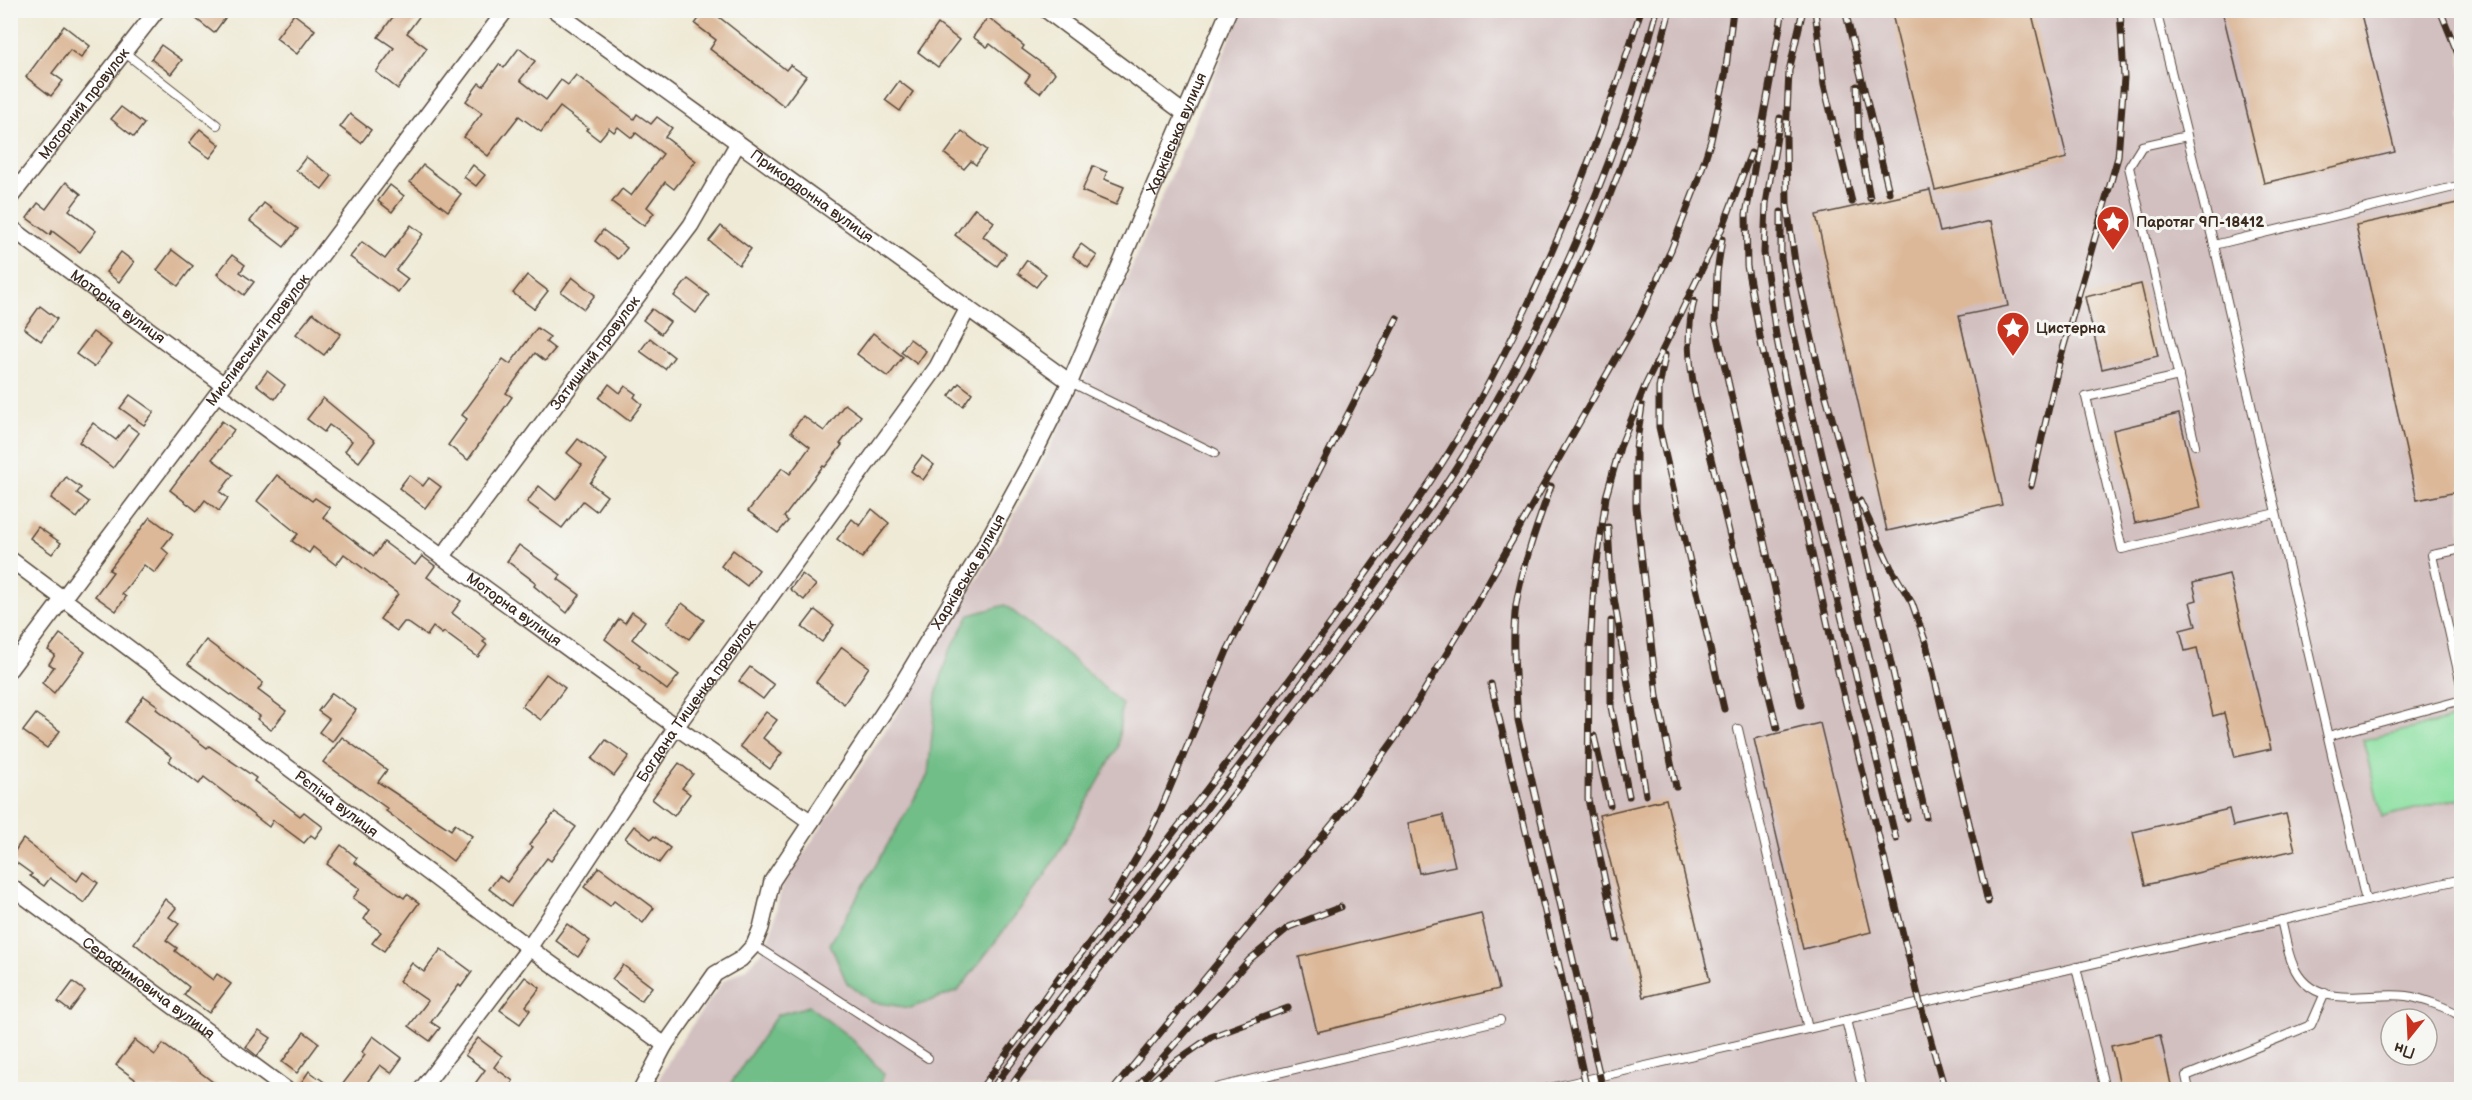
<svg xmlns="http://www.w3.org/2000/svg" width="2472" height="1100" viewBox="0 0 2472 1100" font-family="'Balsamiq Sans',sans-serif">
  <style>
    .industrial { fill: #d2bfc0; fill-rule: evenodd }
    .green { fill: #8ce0a2; stroke: #648560; stroke-width: 1.5 }
    .forest { fill: #71be88; stroke: #567453; stroke-width: 1.5 }
    .building { fill: #dcb898 }
    .lines { fill: none; stroke-linecap: round; stroke-linejoin: round }
    .lane-casing { stroke: #56473a; stroke-width: 10 }
    .street-casing { stroke: #56473a; stroke-width: 18 }
    .lane { stroke: #fff; stroke-width: 8 }
    .street { stroke: #fff; stroke-width: 15 }
    .rail-casing { stroke: #3b2a1e; stroke-width: 7 }
    .rail { stroke: #f6f6f2; stroke-width: 4.5; stroke-dasharray: 14; stroke-linecap: butt }
    .labels { text-anchor: middle; dominant-baseline: central; stroke-width: 6; stroke-linejoin: round; paint-order: stroke }
    .street-label { font-size: 15px; fill: #3b2a1e; stroke: #f6f6f2 }
    .poi-label { font-size: 15px; font-weight: bold; fill: #3b2a1e; stroke: #f6f6f2; text-anchor: start }
  </style>
  <rect width="100%" height="100%" fill="#f6f6f2"/>
  <filter id="ink" filterUnits="userSpaceOnUse"><feTurbulence type="fractalNoise" baseFrequency=".0167" numOctaves="2"/><feDisplacementMap in="SourceGraphic" scale="12" xChannelSelector="R" yChannelSelector="G"/><feConvolveMatrix kernelMatrix="1 2 1 2 8 2 1 2 1" color-interpolation-filters="sRGB"/></filter>
  <filter id="wash" filterUnits="userSpaceOnUse"><feTurbulence type="fractalNoise" baseFrequency=".008" numOctaves="4" result="noise"/><feDisplacementMap in="SourceGraphic" scale="24" xChannelSelector="R" yChannelSelector="G"/><feGaussianBlur stdDeviation="1.35" result="paint"/><feColorMatrix in="noise" values="0 0 0 0 0 0 0 0 0 0 0 0 0 0 0 0 0 1.4 0 .05"/><feComposite in="paint" operator="in"/></filter>
  <g filter="url(#wash)">
    <rect width="100%" height="100%" fill="#efead6"/>
    <path class="industrial" d="M1242 11H2461V1089L653 1090 674 1051 723 981 748 967 763 951 771 932 782 886 907 698 991 556 1038 471 1080 387ZM2391 1019H2427V1055H2391Z"/>
    <path class="green" d="M2461 717V798L2382 817 2363 740Z"/>
    <g class="forest">
      <path d="M1005 605 1061 649 1122 704 1118 747 1045 876 958 991 910 1008 872 1002 847 983 830 944 928 775 936 695 948 654 970 615Z"/>
      <path d="M809 1006 852 1039 884 1074 879 1089H727L777 1015Z"/>
    </g>
    <g id="blocks">
      <g class="building">
        <path d="M185 10H231L214 33Z"/>
        <path d="M398 10H424L407 33 427 48 398 89 376 72 394 48 378 37Z"/>
        <path d="M705 10H710L786 70 790 65 806 76 784 106 710 49 716 40 695 24Z"/>
        <path d="M1891 10H2031L2067 158 1935 190Z"/>
        <path d="M2222 10H2360L2395 152 2264 183Z"/>
        <path d="M294 14 315 30 297 54 276 38Z"/>
        <path d="M988 17 1024 46 1022 49 1055 73 1040 93 1025 82 1030 75 990 44 987 47 973 37Z"/>
        <path d="M938 24 959 40 938 67 918 52Z"/>
        <path d="M64 26 90 46 81 58 70 50 52 73 63 81 51 96 26 77Z"/>
        <path d="M161 45 182 60 171 74 151 59Z"/>
        <path d="M519 48 535 61 520 80 546 100 561 80 568 85 576 75 634 119 637 114 651 124 657 117 672 128 665 137 696 161 674 189 665 182 647 207 654 213 644 226 612 202 622 189 631 196 663 154 636 133 632 138 618 127 614 132 609 128 599 140 586 130 588 128 560 107 541 132 519 116 488 156 464 137 482 113 466 101 479 83 483 86 499 64 504 68Z"/>
        <path d="M899 81 913 92 900 111 885 100Z"/>
        <path d="M121 107 144 124 134 137 111 119Z"/>
        <path d="M350 114 371 130 361 143 340 127Z"/>
        <path d="M200 129 220 145 210 158 189 143Z"/>
        <path d="M962 131 987 150 976 165 971 161 964 169 945 154Z"/>
        <path d="M306 157 332 176 322 189 296 170Z"/>
        <path d="M423 165 461 194 448 211 410 182Z"/>
        <path d="M473 165 485 175 476 186 464 177Z"/>
        <path d="M1093 166 1107 172 1104 179 1124 187 1116 205 1082 191Z"/>
        <path d="M66 182 81 194 69 210 96 231 80 252 52 231 50 235 27 218 38 203 46 209Z"/>
        <path d="M390 185 404 196 392 212 378 201Z"/>
        <path d="M1930 190 1940 232 1991 221 2008 306 1959 316 2002 505 1887 531 1816 215Z"/>
        <path d="M2462 202V491L2417 500 2356 225Z"/>
        <path d="M264 203 298 229 284 247 250 221Z"/>
        <path d="M975 208 994 222 983 236 1006 254 997 266 955 235Z"/>
        <path d="M411 225 423 234 396 270 408 279 398 292 350 257 362 242 385 259Z"/>
        <path d="M721 226 751 249 739 265 709 241Z"/>
        <path d="M603 230 627 248 618 259 595 241Z"/>
        <path d="M1081 244 1097 256 1088 268 1073 256Z"/>
        <path d="M172 250 193 266 178 286 157 270Z"/>
        <path d="M121 252 134 262 119 282 106 272Z"/>
        <path d="M232 255 245 265 240 272 254 282 244 295 217 274Z"/>
        <path d="M1027 260 1046 274 1036 287 1018 273Z"/>
        <path d="M527 275 548 291 534 309 513 293Z"/>
        <path d="M572 277 595 295 584 309 561 292Z"/>
        <path d="M688 279 709 295 696 313 674 296Z"/>
        <path d="M2141 284 2158 356 2102 369 2085 297Z"/>
        <path d="M40 306 57 319 41 341 24 328Z"/>
        <path d="M652 309 670 322 661 334 643 320Z"/>
        <path d="M313 313 341 334 324 355 296 334Z"/>
        <path d="M537 328 550 337 546 342 555 349 545 361 535 353 506 393 512 397 468 460 448 445 467 419 462 415 503 359 510 364Z"/>
        <path d="M93 332 111 345 94 367 76 354Z"/>
        <path d="M873 333 903 357 888 377 857 354Z"/>
        <path d="M650 338 674 357 665 369 640 351Z"/>
        <path d="M910 339 926 351 917 364 901 352Z"/>
        <path d="M267 371 285 385 275 399 257 385Z"/>
        <path d="M959 383 972 393 963 406 949 396Z"/>
        <path d="M609 384 620 393 625 386 636 394 634 397 642 404 629 421 599 398Z"/>
        <path d="M130 395 154 412 144 425 120 408Z"/>
        <path d="M323 398 375 441 359 462 345 451 352 441 329 425 324 432 307 419Z"/>
        <path d="M845 404 861 416 840 444 842 445 825 467 823 466 784 517 788 521 778 533 748 511 782 468 790 474 810 447 791 432 803 416 824 431Z"/>
        <path d="M2179 414 2201 508 2135 523 2113 430Z"/>
        <path d="M222 421 234 430 212 459 233 475 220 492 228 498 219 511 205 500 197 511 170 490Z"/>
        <path d="M93 423 116 440 128 425 139 433 113 468 79 442Z"/>
        <path d="M578 439 607 460 590 483 607 496 596 511 583 501 562 528 527 502 539 486 556 500 582 465 567 453Z"/>
        <path d="M922 456 934 465 923 480 911 471Z"/>
        <path d="M277 475 312 501 315 498 330 508 323 517 374 556 384 542 415 565 422 556 435 566 427 577 461 601 452 613 486 639 483 642 487 645 478 657 444 632 442 634 433 627 427 636 407 622H404L397 631 380 619 398 594 344 554 336 565 313 547 309 553 292 541 298 534 257 501Z"/>
        <path d="M409 475 423 486 429 478 441 487 425 508 399 488Z"/>
        <path d="M66 477 81 488 77 493 89 502 77 518 51 498Z"/>
        <path d="M872 509 889 523 862 558 837 539 852 519 860 526Z"/>
        <path d="M150 517 173 534 162 548 169 554 155 573 144 565 122 594 126 597 116 611 95 596 113 572 109 570Z"/>
        <path d="M38 527 61 543 52 554 30 538Z"/>
        <path d="M519 545 561 575 558 579 580 595 567 613 534 586 536 583 507 561Z"/>
        <path d="M733 550 759 570 747 586 721 566Z"/>
        <path d="M802 574 816 585 804 600 790 589Z"/>
        <path d="M2229 574 2271 749 2235 757 2224 713 2213 716 2197 648 2185 651 2180 630 2196 626 2190 602 2197 600 2193 583Z"/>
        <path d="M682 603 704 620 689 639 667 623Z"/>
        <path d="M815 610 834 625 822 642 802 627Z"/>
        <path d="M632 612 645 621 632 639 679 675 667 690 638 668 640 666 605 639 619 619 625 623Z"/>
        <path d="M60 634 85 652 54 693 42 683 54 667 49 664 55 655 48 650Z"/>
        <path d="M206 640 263 683 258 690 286 711 271 730 257 719 260 716 188 664Z"/>
        <path d="M842 647 869 667 844 704 816 682Z"/>
        <path d="M750 667 774 685 763 699 739 681Z"/>
        <path d="M546 674 565 688 541 720 522 706Z"/>
        <path d="M332 693 356 710 332 742 319 732 329 719 318 711Z"/>
        <path d="M144 696 158 706 156 709 207 748 209 746 256 778 254 781 300 816 304 812 323 827 315 838 311 835 304 843 273 820 269 827 204 777 199 784 169 761 172 757 125 722Z"/>
        <path d="M766 712 777 720 763 738 782 753 770 769 740 746Z"/>
        <path d="M36 714 60 731 47 748 23 731Z"/>
        <path d="M1820 723 1871 932 1803 949 1754 739Z"/>
        <path d="M342 737 387 770 378 782 451 830 455 824 472 836 453 861 386 811 388 809 323 762Z"/>
        <path d="M606 740 629 756 614 776 592 759Z"/>
        <path d="M679 763 693 774 682 788 690 794 674 816 652 799Z"/>
        <path d="M1666 799 1710 981 1643 997 1599 815Z"/>
        <path d="M2229 809 2233 826 2286 814 2295 850 2145 885 2133 832Z"/>
        <path d="M555 812 576 827 551 861 547 858 511 906 489 889 499 876 507 882 533 847 529 845Z"/>
        <path d="M1443 815 1455 866 1419 873 1408 823Z"/>
        <path d="M634 826 651 839 654 836 670 848 659 863 625 838Z"/>
        <path d="M23 839 77 881 83 872 98 883 84 903 50 878 44 886 30 876 32 874 10 858Z"/>
        <path d="M341 845 357 858 354 862 404 898 407 894 419 903 384 951 372 943 381 932 364 919 370 910 353 898 360 889 327 864Z"/>
        <path d="M599 867 654 908 643 923 614 901 610 906 584 887Z"/>
        <path d="M165 899 176 908 169 917 179 924 166 940 177 948 175 951 213 980 217 974 231 984 209 1013 184 995 189 987 134 943Z"/>
        <path d="M1481 913 1499 989 1317 1032 1299 957Z"/>
        <path d="M567 924 590 941 578 957 555 940Z"/>
        <path d="M441 949 472 972 461 987 459 985 431 1022 440 1028 430 1041 409 1026 428 1001 399 981 412 963 424 972Z"/>
        <path d="M623 965 652 987 641 1001 612 979Z"/>
        <path d="M525 977 540 988 526 1006 530 1010 520 1024 500 1010Z"/>
        <path d="M73 982 85 991 70 1011 58 1002Z"/>
        <path d="M259 1030 271 1038 257 1056 246 1047Z"/>
        <path d="M304 1032 319 1043 297 1073 282 1062Z"/>
        <path d="M2160 1035 2172 1089H2121L2111 1046Z"/>
        <path d="M373 1036 402 1058 391 1073 380 1065 362 1089H339L365 1055 362 1052Z"/>
        <path d="M478 1038 502 1056 494 1067 513 1081 507 1089H471L485 1070 465 1055Z"/>
        <path d="M135 1040 155 1055 163 1044 222 1089H129L136 1080 116 1065Z"/>
        <path d="M309 1071 334 1089H297Z"/>
      </g>
    </g>
  </g>
  <g filter="url(#ink)">
    <use href="#blocks" fill-opacity="0" stroke="#56473a" stroke-width="1.5"/>
    <g class="lines">
      <defs>
        <g id="lane">
          <path d="M2156 10 2214 245 2366 901"/>
          <path d="M124 52 217 125"/>
          <path d="M2187 136 2142 146 2129 167 2195 445"/>
          <path d="M2214 245 2462 185"/>
          <path d="M2179 376 2086 397 2122 549 2276 513"/>
          <path d="M1070 382 1215 453"/>
          <path d="M2462 549 2432 555 2462 689"/>
          <path d="M1738 729 1808 1029"/>
          <path d="M2328 736 2462 700"/>
          <path d="M2281 920C2285 935 2287 952 2293 965 2313 1013 2368 991 2406 996 2421 998 2449 1008 2462 1017"/>
          <path d="M754 945 928 1058"/>
          <path d="M2076 967 2105 1090"/>
          <path d="M1846 1020 1863 1090"/>
          <path d="M1207 1090 1500 1020"/>
          <path d="M1541 1090 2462 879"/>
          <path d="M2189 1090 2186 1076 2311 1025 2325 993"/>
        </g>
        <g id="street">
          <path id="s1" d="M554 10 1070 382"/>
          <path d="M1046 10 1184 113"/>
          <path id="s2" d="M10 198 157 10"/>
          <path id="s3" d="M10 227 224 385"/>
          <path id="s4" d="M218 394 676 727 811 822"/>
          <path id="s5" d="M442 557 691 225 738 143"/>
          <path id="s6" d="M10 559 529 948 665 1045"/>
          <path id="s7" d="M10 669 506 10"/>
          <path id="s8" d="M10 886 287 1090"/>
          <path id="s9" d="M421 1090 529 948 676 727 937 367 968 308"/>
          <path id="s10" d="M641 1090 665 1045 715 974 741 959 754 945 761 928 772 881 897 692 982 550 1028 466 1070 382 1229 10"/>
        </g>
      </defs>
      <use href="#lane" class="lane-casing"/>
      <use href="#street" class="street-casing"/>
      <use href="#lane" class="lane"/>
      <use href="#street" class="street"/>
      <defs>
        <g id="rail">
          <path d="M1783 10 1746 214 1747 266 1762 348 1797 486 1840 680 1920 1003 1945 1090"/>
          <path d="M1803 10 1789 71 1786 136 1787 205 1795 262 1820 375 1849 479 1926 817"/>
          <path d="M1815 10 1824 85 1852 202"/>
          <path d="M1845 10 1889 192"/>
          <path d="M2440 10 2462 64"/>
          <path d="M1857 86 1859 139 1870 198"/>
          <path d="M1780 118 1766 204 1764 253 1776 335 1792 416 1896 839"/>
          <path d="M1781 212V258L1791 322 1907 818"/>
          <path d="M1722 239 1717 273 1715 323 1801 705"/>
          <path d="M1694 301C1686 333 1689 361 1695 393L1777 728"/>
          <path d="M1665 355 1659 388V427L1724 709"/>
          <path d="M1642 406 1636 448V507L1657 696 1676 787"/>
          <path d="M1551 486C1537 525 1523 564 1516 605 1511 642 1516 682 1518 720L1603 1090"/>
          <path d="M2031 486 2059 363 2118 157 2124 78 2120 10"/>
          <path d="M1860 501 1891 568 1912 603 1926 643 1988 902"/>
          <path d="M1608 527 1611 579 1646 795"/>
          <path d="M1611 621V707L1629 796"/>
          <path d="M1491 684 1558 967"/>
          <path d="M1594 736 1610 805"/>
          <path d="M1110 903 1142 848 1161 809 1227 651 1397 318"/>
          <path d="M1617 939 1588 799 1589 665 1594 584 1606 497 1620 447 1645 386 1724 224 1751 153"/>
          <path d="M1558 961 1587 1090"/>
          <path d="M1058 984C1157 852 1260 724 1355 589 1396 532 1438 474 1473 412 1544 285 1597 150 1641 10"/>
          <path d="M1028 1021 1061 974"/>
          <path d="M1149 1084 1172 1064 1211 1037 1288 1008"/>
          <path d="M980 1090 1035 1015"/>
          <path d="M991 1090C1102 940 1220 795 1330 645 1369 592 1409 539 1446 483 1539 341 1614 175 1657 10"/>
          <path d="M1008 1090C1117 942 1233 799 1342 651 1381 597 1422 545 1458 489 1553 343 1627 179 1670 10"/>
          <path d="M1113 1090 1339 816 1396 737 1464 625 1640 316 1671 250 1698 181 1711 140 1725 76 1733 10"/>
          <path d="M1134 1090 1249 960 1289 927 1341 907"/>
        </g>
      </defs>
      <use href="#rail" class="rail-casing"/>
      <use href="#rail" class="rail"/>
    </g>
  </g>
  <defs>
    <symbol id="sight-pin" viewBox="-11 -11 22 30"><path d="M0 17L-7.5 6A9.5 9.5 0 1 1 7.5 6Z" fill="#c8321e" stroke="#f6f6f2"/><path d="M0-6L1.8-2.2L6-1.7L2.9 1.2L3.7 5.4L0 3.3L-3.7 5.4L-2.9 1.2L-6-1.7L-1.8-2.2Z" fill="#fff"/></symbol>
  </defs>
  <g fill-rule="evenodd">
    <use href="#sight-pin" x="2094" y="203" width="38" height="52"/>
    <use href="#sight-pin" x="1994" y="309" width="38" height="52"/>
  </g>
  <g class="labels">
    <g class="street-label">
      <text stroke="none"><textPath href="#s2" startOffset="120">Моторний провулок</textPath></text>
      <text stroke="none"><textPath href="#s10" startOffset="1106">Харківська вулиця</textPath></text>
      <text stroke="none"><textPath href="#s1" startOffset="318">Прикордонна вулиця</textPath></text>
      <text stroke="none"><textPath href="#s3" startOffset="134">Моторна вулиця</textPath></text>
      <text stroke="none"><textPath href="#s7" startOffset="412">Мисливський провулок</textPath></text>
      <text stroke="none"><textPath href="#s5" startOffset="255">Затишний провулок</textPath></text>
      <text stroke="none"><textPath href="#s10" startOffset="620">Харківська вулиця</textPath></text>
      <text stroke="none"><textPath href="#s4" startOffset="366">Моторна вулиця</textPath></text>
      <text stroke="none"><textPath href="#s9" startOffset="477">Богдана Тищенка провулок</textPath></text>
      <text stroke="none"><textPath href="#s6" startOffset="408">Рєпіна вулиця</textPath></text>
      <text stroke="none"><textPath href="#s8" startOffset="172">Серафимовича вулиця</textPath></text>
    </g>
    <g class="poi-label">
      <text x="2136" y="222">Паротяг 9П-18412</text>
      <text x="2036" y="328">Цистерна</text>
    </g>
  </g>
  <rect width="2472" height="1100" fill="none" stroke="#f6f6f2" stroke-width="36"/>
  <g transform="translate(2409 1037) rotate(198)"><circle r="28" fill="#f6f6f2" stroke="#aba49d" stroke-width="1.5"/>
  <path d="M0-4.5L10 22L0 15L-10 22Z" fill="#c8321e"/>
  <text y="-9" font-size="16" font-weight="bold" text-anchor="middle" fill="#3b2a1e">Пн</text>
  </g>
</svg>
